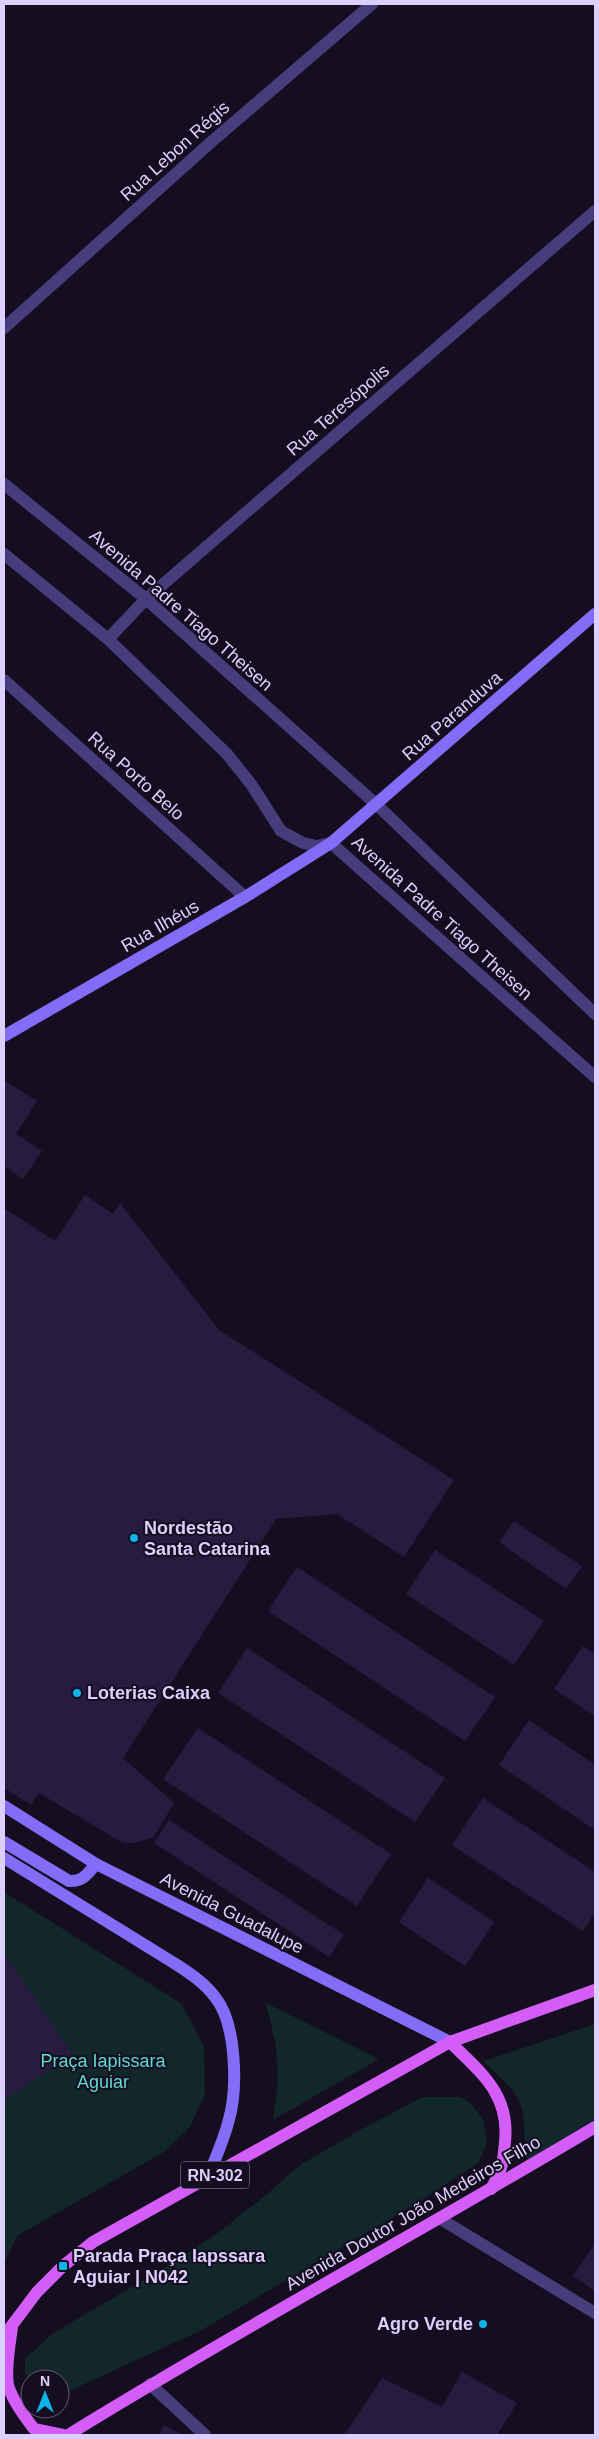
<svg xmlns="http://www.w3.org/2000/svg" width="599" height="2439" viewBox="0 0 599 2439" font-family="Arial,sans-serif">
  <style>
    .green { fill: #112729 }
    .building { fill: #281b40 }
    .lines { fill: none; stroke-linecap: round; stroke-linejoin: round }
    .service { stroke: #473c7c; stroke-width: 12 }
    .minor { stroke: #473c7c; stroke-width: 12 }
    .tertiary { stroke: #473c7c; stroke-width: 12 }
    .secondary { stroke: #846cf7; stroke-width: 12 }
    .primary { stroke: #d35df6; stroke-width: 12 }
    .poi-dot { fill: #0db4eb; stroke: #140e20; stroke-width: 2 }
    .labels { text-anchor: middle; dominant-baseline: central; stroke-width: 4; stroke-linejoin: round; paint-order: stroke }
    .shield { fill: #140e20; stroke: #9f95ba; stroke-width: 1 }
    .shield-label { font-size: 16px; font-weight: bold; fill: #dbcffc }
    .street-label { font-size: 18px; fill: #dbcffc; stroke: #140e20 }
    .poi-label { font-size: 18px; font-weight: bold; fill: #dbcffc; stroke: #140e20; text-anchor: start }
    .park-label { font-size: 18px; fill: #60d8cc; stroke: #140e20 }
  </style>
  <rect width="100%" height="100%" fill="#140e20"/>
  <g class="green">
    <path d="M4 1892 182 2004 204 2047 205 2094 190 2127 164 2152 17 2236 4 2263Z"/>
    <path d="M266 2003 379 2059 273 2120 278 2083 276 2046Z"/>
    <path d="M595 2024V2119L527 2161C523 2143 526 2123 521 2106 516 2089 495 2073 483 2061Z"/>
    <path d="M423 2097H461L470 2103 483 2119 487 2143 478 2163 417 2203 200 2331 60 2395V2379H30V2381L25 2373V2359L52 2334 164 2268 219 2232 266 2195 300 2165 362 2129Z"/>
  </g>
  <g class="building">
    <path d="M4 1080 37 1101 16 1134 42 1151 23 1179 4 1166Z"/>
    <path d="M85 1195 113 1214 120 1203 219 1330 454 1480 404 1557 337 1514 276 1519 123 1758 174 1803 154 1837 134 1843H123L39 1793 31 1805 4 1788V1208L55 1241Z"/>
    <path d="M514 1521 582 1566 566 1589 499 1542Z"/>
    <path d="M435 1550 544 1621 514 1665 406 1594Z"/>
    <path d="M297 1567 495 1697 465 1741 268 1611Z"/>
    <path d="M583 1646 595 1654V1716L554 1689Z"/>
    <path d="M247 1648 445 1778 415 1822 218 1693Z"/>
    <path d="M529 1720 595 1765V1830L499 1765Z"/>
    <path d="M198 1728 391 1854 357 1906 163 1779Z"/>
    <path d="M483 1798 595 1872V1912L583 1931 452 1845Z"/>
    <path d="M169 1820 344 1935 329 1957 154 1843Z"/>
    <path d="M428 1878 494 1922 465 1966 399 1922Z"/>
    <path d="M4 1953 72 2054 4 2100Z"/>
    <path d="M595 2243V2291L573 2276Z"/>
    <path d="M462 2372 517 2403 497 2435H344L382 2378 442 2407Z"/>
    <path d="M164 2425 182 2435H159Z"/>
  </g>
  <g class="lines">
    <path class="service" d="M150 2384 205 2435"/>
    <g class="minor">
      <path d="M4 328 210 143 372 4"/>
      <path d="M108 639 146 599 595 211"/>
      <path d="M4 680 245 897"/>
      <path d="M377 805 595 1014"/>
      <path d="M331 843 595 1077"/>
      <path d="M439 2218 595 2313"/>
    </g>
    <g class="tertiary">
      <path d="M4 484 146 599 377 805"/>
      <path d="M4 554 108 639 227 754 251 784 281 831 303 843 317 846 330 843"/>
    </g>
    <g class="secondary">
      <path d="M4 1036 245 897 331 843 595 614"/>
      <path d="M4 1806 96 1864 450 2042"/>
      <path d="M4 1842 69 1881C83 1882 87 1874 96 1864"/>
      <path d="M4 1858 174 1963C189 1973 204 1982 215 1997 237 2024 238 2091 228 2123 223 2142 214 2161 207 2180"/>
    </g>
    <g class="primary">
      <path d="M450 2042C481 2073 510 2094 505 2142 503 2165 502 2169 491 2189"/>
      <path d="M12 2327C10 2343 5 2369 8 2385 12 2400 25 2417 34 2429L63 2435"/>
      <path d="M4 2336 37 2292 63 2266 93 2242 450 2042 595 1990"/>
      <path d="M68 2435C241 2328 420 2232 595 2127"/>
    </g>
  </g>
  <g class="poi-dot">
    <circle cx="134" cy="1538" r="5"/>
    <circle cx="77" cy="1693" r="5"/>
    <rect x="58" y="2261" width="10" height="10" rx="2.5"/>
    <circle cx="483" cy="2324" r="5"/>
  </g>
  <g class="labels">
    <rect class="shield" x="181" y="2161.5" width="68" height="27" rx="4"/>
    <g class="shield-label">
      <text x="215" y="2175">RN-302</text>
    </g>
    <g class="street-label">
      <text transform="translate(175 151) rotate(-42)">Rua Lebon Régis</text>
      <text transform="translate(338 410) rotate(-41)">Rua Teresópolis</text>
      <text transform="translate(181 610) rotate(41)">Avenida Padre Tiago Theisen</text>
      <text transform="translate(452 716) rotate(-41)">Rua Paranduva</text>
      <text transform="translate(136 776) rotate(42)">Rua Porto Belo</text>
      <text transform="translate(442 918) rotate(42)">Avenida Padre Tiago Theisen</text>
      <text transform="translate(160 926) rotate(-30)">Rua Ilhéus</text>
      <text transform="translate(232 1913) rotate(27)">Avenida Guadalupe</text>
      <text transform="translate(413 2213) rotate(-30)">Avenida Doutor João Medeiros Filho</text>
    </g>
    <g class="poi-label">
      <text x="144" y="1528">Nordestão<tspan x="144" dy="21">Santa Catarina</tspan></text>
      <text x="87" y="1693">Loterias Caixa</text>
      <text x="73" y="2256">Parada Praça Iapssara<tspan x="73" dy="21">Aguiar | N042</tspan></text>
      <text x="473" y="2324" text-anchor="end">Agro Verde</text>
    </g>
    <g class="park-label">
      <text x="103" y="2061">Praça Iapissara<tspan x="103" dy="21">Aguiar</tspan></text>
    </g>
  </g>
  <rect width="599" height="2439" fill="none" stroke="#dbcffc" stroke-width="10"/>
  <g transform="translate(45 2394)"><circle r="24" fill="#140e20" stroke="#645b78"/>
  <path d="M0-4L9 19L0 12L-9 19Z" fill="#0db4eb"/>
  <text y="-8" font-size="14" font-weight="bold" text-anchor="middle" fill="#dbcffc">N</text>
  </g>
</svg>
